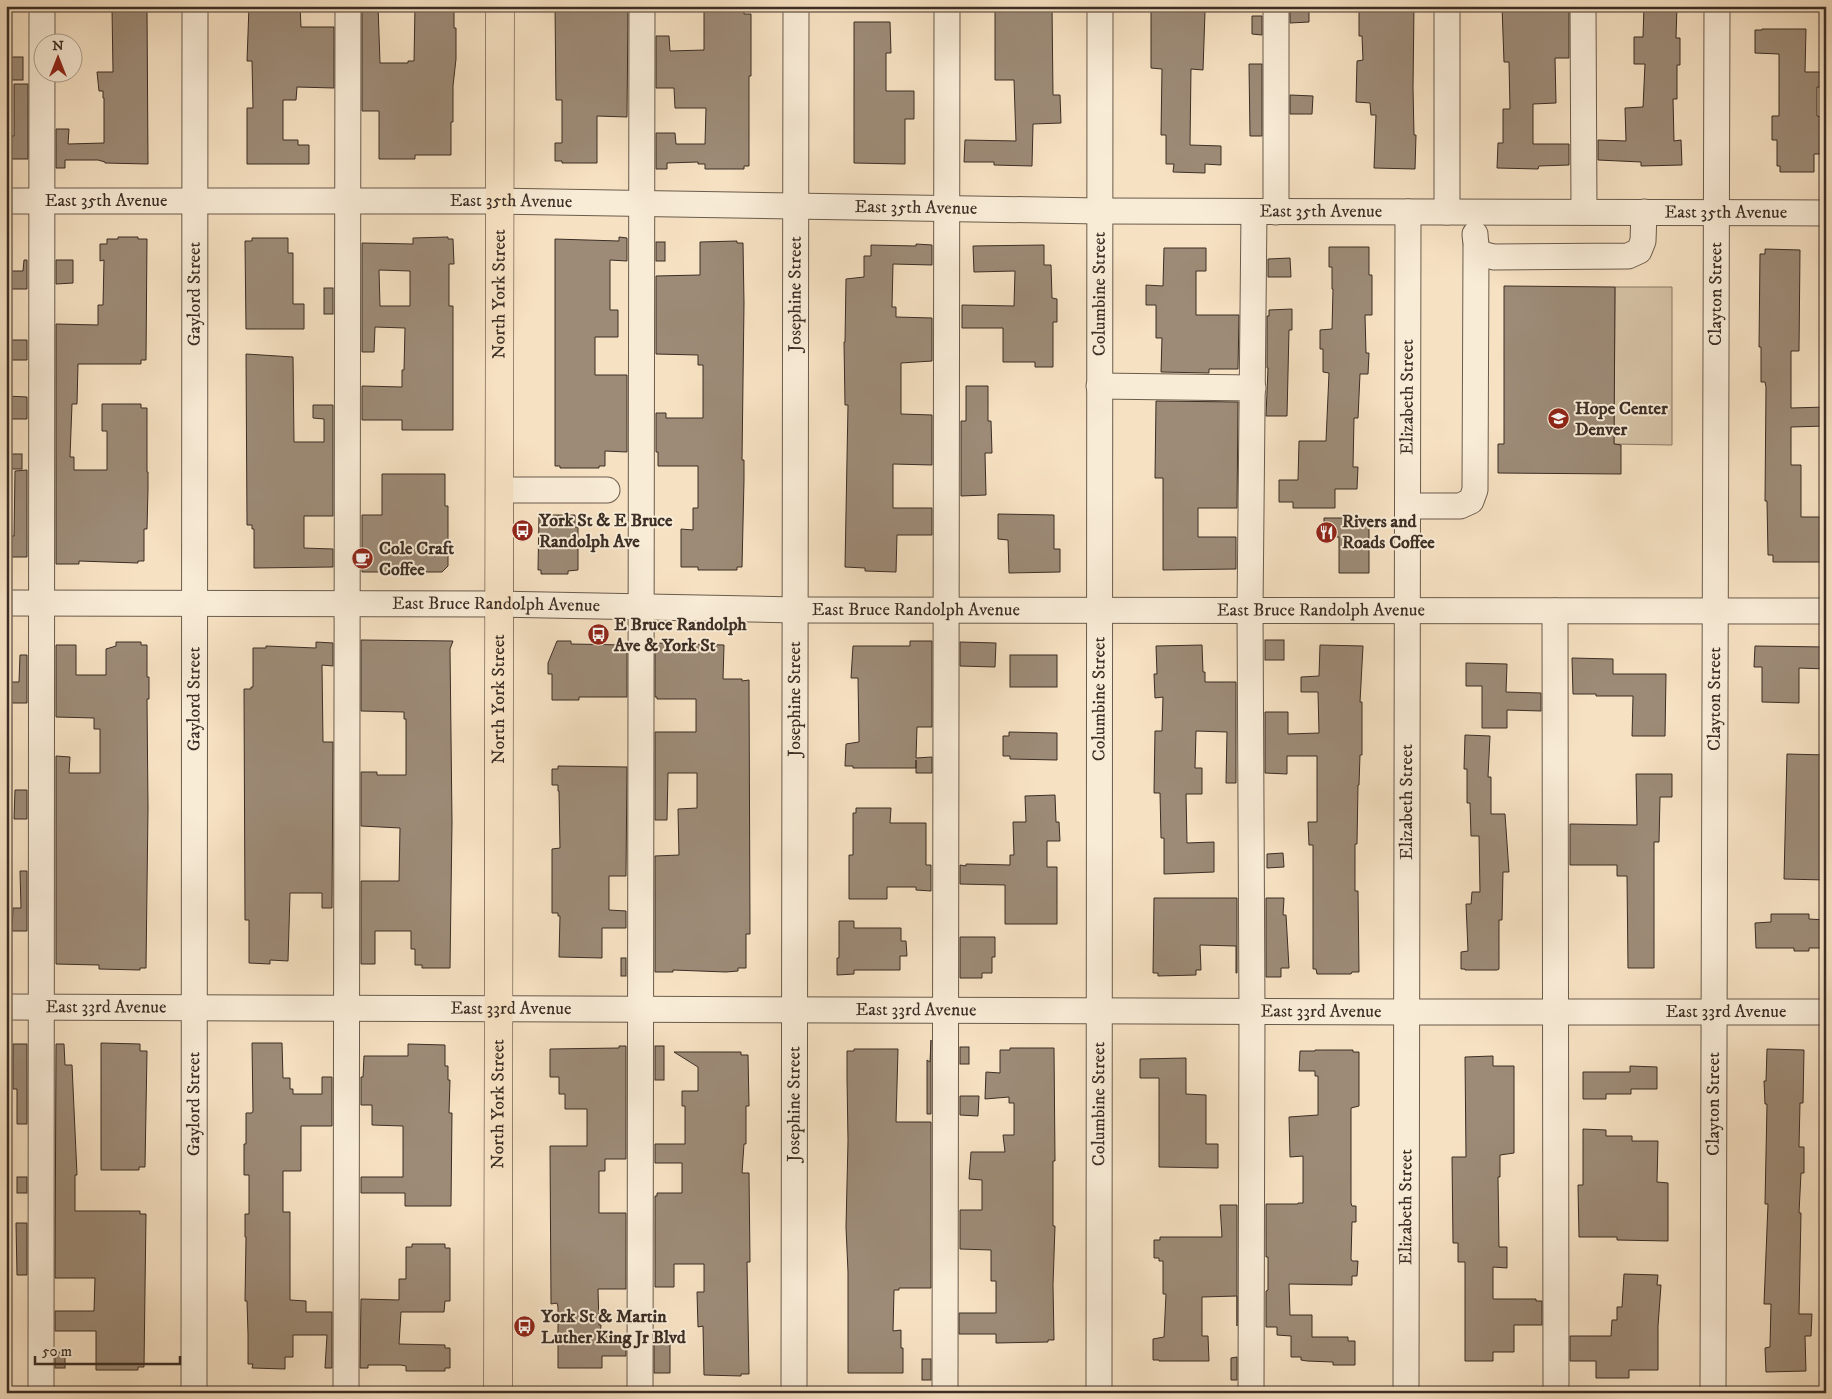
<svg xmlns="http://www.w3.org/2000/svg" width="1832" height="1399" viewBox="0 0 1832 1399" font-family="'IM FELL DW Pica',serif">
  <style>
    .green { fill: #d6c3a7; stroke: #897866 }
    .building { fill: #9d8b77; stroke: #3c2e25; fill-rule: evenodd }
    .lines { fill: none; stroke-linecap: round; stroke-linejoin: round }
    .minor-casing { stroke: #6a5b4c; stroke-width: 27 }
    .major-casing { stroke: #3c2e25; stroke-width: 29 }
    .minor { stroke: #f9ecd7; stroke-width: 25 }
    .major { stroke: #f6e1c2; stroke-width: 28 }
    .labels { text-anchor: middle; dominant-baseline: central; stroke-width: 4; stroke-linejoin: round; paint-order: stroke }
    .street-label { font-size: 18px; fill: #3c2e25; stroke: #f9ecd7 }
    .poi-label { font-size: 18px; font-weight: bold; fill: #3c2e25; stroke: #f9ecd7; text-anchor: start }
  </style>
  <rect width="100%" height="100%" fill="#f6e1c2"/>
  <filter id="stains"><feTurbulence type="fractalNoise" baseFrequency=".004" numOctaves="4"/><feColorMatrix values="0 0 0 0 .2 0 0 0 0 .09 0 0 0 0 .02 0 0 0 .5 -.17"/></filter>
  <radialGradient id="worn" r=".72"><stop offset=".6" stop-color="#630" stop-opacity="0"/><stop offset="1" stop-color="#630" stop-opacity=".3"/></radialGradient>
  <path class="green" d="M1615 287H1672V445L1614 444Z"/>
  <g class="building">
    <path d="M249 6H300L301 27H334V88L297 87 296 100H283V140H298V145H309V164H247V108H253L252 61H247Z"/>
    <path d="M362 6H378L380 63H408V61H414L415 6H454V28H456V59L453 86V122H451V155H415V159H379V111H362Z"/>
    <path d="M1052 6 1053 95H1060L1061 123 1033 124 1032 166 994 165V162H964L965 140 1016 141 1014 80H995V7Z"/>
    <path d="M1290 6H1309V22L1290 23Z"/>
    <path d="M1359 6H1414L1413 88 1414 135H1416L1415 169 1374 168 1376 115H1371L1370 103 1356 102 1357 61 1363 60 1362 36H1359Z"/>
    <path d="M1502 6 1569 7V58H1555L1556 103 1533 104V144H1569V165L1539 166 1538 169 1497 168 1498 143H1503V109H1510L1509 62H1504Z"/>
    <path d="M1644 6H1677L1676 38H1680V65H1677V99H1673L1674 141 1681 140 1682 165 1641 166V162L1598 160V140L1626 141 1625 108 1643 107 1645 64H1634V37H1643Z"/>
    <path d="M118 7 147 8 148 164 105 163V162L98 160H65V168H56V129H69L68 144 104 143V98H103V91H99L97 72H113L112 9H118Z"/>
    <path d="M555 7 628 8 627 117 597 116V163H562V161H555V143H562V100H556Z"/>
    <path d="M1151 10 1205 12 1203 70 1191 69 1190 145 1221 146V165L1205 164V173L1173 172 1174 164H1166V135H1161L1162 69 1151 68Z"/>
    <path d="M704 11H744V14H751V76H749V166H744V169H705V164H698V162L667 163V169H656V133H675L676 144H705L706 108H675L674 88H656V36H669L670 51 704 50Z"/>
    <path d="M1252 16H1262V35L1252 34Z"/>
    <path d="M854 22H890L891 53H886V91H914V119H905V164L854 163Z"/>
    <path d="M1762 29H1806L1805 72H1826V87H1817V116L1823 117V154H1814V172H1780V166H1777V140H1772V116H1779V54L1755 53V30H1762Z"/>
    <rect x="6" y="57" width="17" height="23"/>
    <path d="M1249 64H1262V136H1250Z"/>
    <path d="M14 84H28V159H6V136H14Z"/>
    <path d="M1290 95 1313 96 1312 114H1290Z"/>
    <path d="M118 237H138V239H147L146 360H141V364H78L77 404H72L70 457H74V470H107V431H102V404H141V408H147V472H148V489L147 529H144V561H138V563L79 561V564H56V324L98 325V305H103L104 260 100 261V244H107V239H118Z"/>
    <path d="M448 237V239H453L454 264H449V306H453V430H402V420H362V386L402 387V370H404L405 328 375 327 374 352H362V243L413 244V238ZM379 270 410 271V306H380Z"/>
    <path d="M619 237 627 238V261L610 260V310H618V337H595V375H627V452L605 451V466H599V468H560V466H555V239L619 241Z"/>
    <path d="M252 238H288V253H293V304H304V329H246L245 241H252Z"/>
    <path d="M737 241V243H743L744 303 742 460H744V480L742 567H737V570H698V567H681V529L693 530V508H698V466H658V452H656V413H666V418H703V365H698V355L656 354V276L700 275V242Z"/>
    <rect x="656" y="242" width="9" height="19"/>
    <path d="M916 244 932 245V265L893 264 892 307H896V317L932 318V361L901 363V414L932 415V465L893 464V508H932V535H897L896 572 865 571V568L845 567 848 405H845L844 342H845L846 279 864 277V256H871V245L916 246Z"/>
    <path d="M1044 245V265H1051L1052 298 1057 299V322H1053V367H1035V362H1003V328H962V305L1014 306 1015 271 974 272 973 246Z"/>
    <path d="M1329 247H1369V275H1372V315H1365L1366 353H1369L1368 374H1360L1358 418H1354L1353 467H1358L1357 489H1335V508H1293V502H1279V480H1298L1299 441H1326L1329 373 1323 372V349H1320V330L1332 329 1333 289H1332V267H1329Z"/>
    <path d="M1164 248H1206V271H1196V315H1239L1238 369H1209V373L1161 372 1162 338H1156V305H1146V285L1163 286Z"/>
    <path d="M1765 249 1800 250 1799 351H1791V408L1826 407V426L1791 427V465H1801V517H1826V562H1773V555H1768L1767 501H1765L1766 387 1765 382H1761V347H1759L1760 254H1765Z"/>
    <path d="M1290 258 1291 277H1268V259Z"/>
    <path d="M24 260H27V289H10V271H23Z"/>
    <path d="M56 260H73V283L56 284Z"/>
    <path d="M1504 286 1615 287 1614 444 1621 445V474L1498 473V444H1504Z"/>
    <rect x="324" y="288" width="9" height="26"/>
    <path d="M1292 309V330H1289L1287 416H1266L1268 368H1267V316H1269V310Z"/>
    <path d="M7 340H27V360H6Z"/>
    <path d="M246 354 293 357 294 442H324V419L313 418V405H333V516H304V548L333 549V567L254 568V529H252V525H247Z"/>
    <path d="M966 386H988V421H991L992 453H985L986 495 961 496V421H966Z"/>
    <path d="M6 396 27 397V419H6Z"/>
    <path d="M1156 401 1238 402 1237 508H1198V537H1236V569L1163 570V478H1155Z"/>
    <rect x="6" y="454" width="16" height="15"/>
    <path d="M27 470V557H8L9 536H14L15 471Z"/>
    <path d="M382 474H445V506H448V566L442 572H362V515H382Z"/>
    <path d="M998 514 1054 515V549H1060V572L1009 573 1008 540 998 539Z"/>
    <path d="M539 515H575V527H578V570L568 571V574H541V570H538Z"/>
    <path d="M1324 518H1369V573H1339V537H1324Z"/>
    <path d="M361 640 453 641 450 649 452 822 450 968H422V965H415V949H411V931H375V964H361V881H399L400 828 361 826V772H377V775H406V719H404V712L361 711Z"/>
    <rect x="1265" y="640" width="19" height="20"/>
    <path d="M557 641H571V644L627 645V697H579V700H552V674H548V663Z"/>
    <path d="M910 641H932V727H917L916 758 932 757V773H916V760V768H853V766H845L846 744 859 742 858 678H851L853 646H910Z"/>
    <path d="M116 642H141V645H147V677H149V699H147L148 808 146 968H140V970L99 969V965L56 964V756L70 757 69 773H100V729H94V718L56 717V645H76V675H106V649L116 646Z"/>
    <path d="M316 642 333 643V666L322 665 323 742H333L332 908H322V893H290L288 961 270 960V964L249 963V920H245L244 689H251V687H253V648H266V646L316 648Z"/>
    <path d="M960 642 996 643 995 667 960 666Z"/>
    <path d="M655 643 724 645 723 679H742V681L749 680 750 934H746V968H738V971L726 972 673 970V972H655V856L679 855 678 809 697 808V773H668L667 820H655V732H696V699H657V697H655Z"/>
    <path d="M1202 645 1203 672H1205V682H1236V783H1226L1227 732 1196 731 1195 768H1202V794H1186L1187 843 1214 842V872L1164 874V838H1161L1160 793H1154L1155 731H1162L1163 697 1155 698 1154 674H1157L1156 646Z"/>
    <path d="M1320 645 1363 646 1360 702H1362V755H1360L1359 785H1358L1357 844H1355V891H1358L1359 972H1352L1351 974H1317L1316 969H1313V845H1309L1308 822H1317V756H1287V774L1265 773V712H1288V734L1319 733 1318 692H1301V677L1319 676Z"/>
    <path d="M1755 646 1826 647V669L1799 668V703L1762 702V667H1754Z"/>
    <path d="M20 655H27V703H9V682H19Z"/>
    <rect x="1010" y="655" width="47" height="32"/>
    <path d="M1572 658 1613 659V674H1666L1665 736H1632L1633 696H1596V694H1573Z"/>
    <path d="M1466 663 1507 664 1506 692 1541 693V711L1507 710V728H1482V686H1466Z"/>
    <path d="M1009 732 1057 733V760L1010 759V756H1003V736H1009Z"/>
    <path d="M1465 735 1490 736 1488 777H1491V814H1505L1509 872H1503L1502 920H1499V969L1497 970H1465V969H1461V952L1468 951 1466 904H1471L1472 892H1480L1479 836H1471L1470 803H1467V769H1464Z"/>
    <path d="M1787 754 1826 755 1825 880 1784 879Z"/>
    <path d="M558 766 627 767 626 876H609V910L626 911V928H602V958L559 957 560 916H558V913H552V849L560 848 559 791H558V785H552V769H558Z"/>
    <path d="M1636 774H1672V797H1660L1659 842H1654V968H1628L1627 876H1617V865H1570V824L1637 825Z"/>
    <path d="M15 790H27V819H14Z"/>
    <path d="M1055 795 1056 822H1059L1060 841H1047V867H1057V924H1005V885L960 884V865L966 866V864L1010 865V855H1014L1013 822H1026L1025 796Z"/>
    <path d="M856 808H891L890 823H926V865H931V891L916 890V887H887V899H849V855H853V813H856Z"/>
    <path d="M1283 853 1284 867 1267 868V854Z"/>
    <path d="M20 871H27V931H12L13 908H21Z"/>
    <path d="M1154 898H1237V973H1236V946L1200 945 1201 970H1196V975L1158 976V973H1153Z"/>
    <path d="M1266 898H1284L1283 915H1286L1289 968H1281V977H1266Z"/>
    <path d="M1771 914H1809V919L1826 920V948H1809V951H1794V948H1756L1755 923 1771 922Z"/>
    <path d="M839 921H854V928H901V941H906L907 956H900V970H854V974L837 975V958H839Z"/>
    <path d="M960 937H995V957H992V973H982V978H960Z"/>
    <rect x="621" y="958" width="5" height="18"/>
    <path d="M931 1040V1114H927V1060L930 1062Z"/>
    <path d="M101 1043 140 1044V1051H147L145 1167H139V1170H101Z"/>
    <path d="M252 1043H282L283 1078H290V1089H293V1094H322V1077H332V1126H301V1171H283V1212H290V1300L306 1301V1312H332V1368H325L327 1335H293V1357H285V1369L252 1368 253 1364H248V1334L247 1301H245L246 1237H245V1214H249V1175H244V1144H246V1113H252L253 1111Z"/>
    <path d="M13 1044H27V1124H17V1089H13Z"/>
    <path d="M56 1044H64L65 1065H72L77 1175H75V1211H140V1214H146L144 1367H138V1370H96V1331H55V1311H94L95 1278H55Z"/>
    <path d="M408 1044 445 1045V1066H448V1080H450L449 1113H452L451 1206H405V1193H361V1177H403V1126L372 1125V1105H361V1077H363L364 1056H408Z"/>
    <path d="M619 1046H626V1159H605V1171H599V1213H626V1289H598L599 1325H601L600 1336H626V1356H602V1368H558V1307L557 1303 551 1304 550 1146H587V1109H565V1094H559V1077H550V1049L619 1048Z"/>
    <rect x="655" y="1046" width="9" height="34"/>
    <rect x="960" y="1047" width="9" height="17"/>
    <path d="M1010 1048H1054L1055 1161H1053V1226H1055L1053 1285 1054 1340H1048V1342L996 1343V1334H959V1313H996V1281H991V1250L960 1249V1210H982V1180L969 1179 971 1152H1005L1003 1135H1014V1103H1009V1097L985 1099 986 1072 1000 1073V1050H1010Z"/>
    <path d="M854 1049H898L896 1122H931V1288H899V1290H894L893 1331 901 1330V1348H903V1373H848V1272L846 1227 848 1141 847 1078V1051H854Z"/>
    <path d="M1767 1049 1804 1050 1803 1103H1800L1799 1147H1804V1173H1801L1799 1213H1801L1799 1314H1812L1811 1336H1805L1806 1371 1766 1372 1765 1348 1770 1347 1771 1304H1764L1768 1204H1765L1767 1104H1765L1764 1081H1766Z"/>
    <path d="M1315 1050H1353V1052H1359V1106L1351 1108V1203L1352 1206H1356V1222H1352L1351 1259 1352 1261H1358L1357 1276H1352V1285L1289 1284 1290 1315H1312V1337H1348V1341H1355V1365H1333V1362L1307 1361 1301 1360V1357H1291V1336L1277 1335V1327H1266V1291L1268 1290V1257H1266V1204H1298V1203H1303V1156L1290 1157 1289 1117 1318 1115V1076H1315V1071H1299L1300 1051H1315Z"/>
    <path d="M674 1052H741V1055H748L749 1106H746V1144H744L742 1173H749L750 1262H747L749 1374H741V1376L704 1375 703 1326 698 1327 697 1292H704V1264H674V1287H655V1196H657V1193H682V1163H655V1144H685V1106H682V1091H698V1067Z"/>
    <path d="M1493 1056V1066H1514V1153L1500 1155V1177H1498L1499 1247H1507V1268L1493 1267V1299H1536V1301H1542V1325H1514V1352H1493V1361H1465V1262H1458V1243H1453L1452 1157H1466L1465 1057Z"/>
    <path d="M1186 1058V1094L1206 1095V1144H1218V1168L1159 1167V1078H1140V1059Z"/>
    <path d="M1630 1066 1657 1067V1089H1631V1094H1606V1099H1583V1072H1630Z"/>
    <path d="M960 1096H979L978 1116 960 1115Z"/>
    <path d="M1583 1129 1606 1130V1136H1632V1141H1658L1657 1182 1668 1183V1241L1617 1240V1237H1579L1578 1185H1583Z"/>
    <rect x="17" y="1177" width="10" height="16"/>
    <path d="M1220 1205H1237V1326V1296L1202 1297V1336H1208L1209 1361H1159V1360H1153V1339L1164 1337 1166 1294H1163V1261H1159V1258H1154V1240H1160V1237H1222Z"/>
    <path d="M16 1223H27V1275H17Z"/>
    <path d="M412 1244H445V1248H450V1301H445L444 1312H401L399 1344 445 1345V1348H450V1368H445V1371H406V1366L401 1365H368V1368H360L361 1299 399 1300V1279H406V1247H412Z"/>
    <path d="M1624 1274 1658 1275 1657 1285H1661L1658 1326V1370H1629V1378H1596V1361H1570V1336H1611L1612 1320H1617V1307H1622Z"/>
    <path d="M654 1331 670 1332V1373H654Z"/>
    <rect x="55" y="1352" width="10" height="16"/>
    <path d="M1237 1357V1380H1231V1358Z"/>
    <rect x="922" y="1359" width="9" height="21"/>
  </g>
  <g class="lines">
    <defs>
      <g id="minor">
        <path d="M1276 6V212"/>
        <path d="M1583 6 1584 212"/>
        <path id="s1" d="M6 201H499L1099 211 1826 213"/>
        <path d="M1447 212V6"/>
        <path d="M1475 234C1476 251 1478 254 1494 257L1628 256 1639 251 1643 241 1644 212"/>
        <path d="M1099 386 1253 388"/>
        <path d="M500 490H607"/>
        <path d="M1408 506H1460L1471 501 1475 490 1476 247"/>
        <path id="s2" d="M6 603 499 604 795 610 1826 611"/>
        <path d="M1555 611 1556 1393"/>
        <path id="s3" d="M6 1007 1407 1012H1826"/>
        <path d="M41 1393 42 6"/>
        <path id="s4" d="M194 1393 195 6"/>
        <path d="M346 1393 348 6"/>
        <path d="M640 1393 642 6"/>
        <path id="s5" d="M794 1393 796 6"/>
        <path d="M945 1393 947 6"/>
        <path id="s6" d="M1099 1393 1100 6"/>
        <path d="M1251 1393 1252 1011 1250 610 1254 212"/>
        <path id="s7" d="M1406 1393 1408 212"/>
        <path id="s8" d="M1713 1393 1717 6"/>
      </g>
      <g id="major">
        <path id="s9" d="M498 1393 500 6"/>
      </g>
    </defs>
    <use href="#minor" class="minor-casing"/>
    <use href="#major" class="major-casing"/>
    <use href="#minor" class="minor"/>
    <use href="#major" class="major"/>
  </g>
  <defs>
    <symbol id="school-disc" viewBox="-11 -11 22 22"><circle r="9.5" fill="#8f2418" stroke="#f9ecd7"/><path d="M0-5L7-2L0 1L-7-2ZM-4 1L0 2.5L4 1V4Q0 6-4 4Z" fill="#fff"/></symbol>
    <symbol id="bus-disc" viewBox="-11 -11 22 22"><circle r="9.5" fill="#8f2418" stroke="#f9ecd7"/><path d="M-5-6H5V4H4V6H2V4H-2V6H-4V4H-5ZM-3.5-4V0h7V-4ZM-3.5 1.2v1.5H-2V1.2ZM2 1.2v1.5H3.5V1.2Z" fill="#fff"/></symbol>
    <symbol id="restaurant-disc" viewBox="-11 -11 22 22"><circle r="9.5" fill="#8f2418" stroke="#f9ecd7"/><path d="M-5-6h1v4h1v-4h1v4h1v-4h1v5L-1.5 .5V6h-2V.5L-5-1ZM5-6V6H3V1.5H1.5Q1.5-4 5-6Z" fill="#fff"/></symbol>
    <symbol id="cafe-disc" viewBox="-11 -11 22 22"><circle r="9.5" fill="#8f2418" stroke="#f9ecd7"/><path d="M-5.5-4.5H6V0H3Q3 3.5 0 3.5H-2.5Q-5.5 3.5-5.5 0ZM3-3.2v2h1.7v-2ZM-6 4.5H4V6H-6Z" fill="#fff"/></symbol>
  </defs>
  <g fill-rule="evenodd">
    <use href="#school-disc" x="1546" y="406" width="25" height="25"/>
    <use href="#bus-disc" x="510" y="518" width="25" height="25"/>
    <use href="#restaurant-disc" x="1314" y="520" width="25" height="25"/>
    <use href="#cafe-disc" x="350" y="546" width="25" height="25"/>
    <use href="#bus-disc" x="586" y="622" width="25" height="25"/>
    <use href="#bus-disc" x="512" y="1314" width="25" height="25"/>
  </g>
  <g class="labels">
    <g class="street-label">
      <text stroke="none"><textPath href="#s1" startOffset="100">East 35th Avenue</textPath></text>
      <text stroke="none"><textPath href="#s1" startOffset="505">East 35th Avenue</textPath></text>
      <text stroke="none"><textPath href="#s1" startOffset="910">East 35th Avenue</textPath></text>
      <text stroke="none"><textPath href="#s1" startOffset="1315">East 35th Avenue</textPath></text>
      <text stroke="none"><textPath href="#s1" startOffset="1720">East 35th Avenue</textPath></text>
      <text stroke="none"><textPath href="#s4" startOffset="1099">Gaylord Street</textPath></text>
      <text stroke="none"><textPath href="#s9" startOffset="1099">North York Street</textPath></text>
      <text stroke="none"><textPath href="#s5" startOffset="1099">Josephine Street</textPath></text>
      <text stroke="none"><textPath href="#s6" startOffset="1099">Columbine Street</textPath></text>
      <text stroke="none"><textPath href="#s8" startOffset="1099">Clayton Street</textPath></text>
      <text stroke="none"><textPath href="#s7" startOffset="996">Elizabeth Street</textPath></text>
      <text stroke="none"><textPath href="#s2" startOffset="490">East Bruce Randolph Avenue</textPath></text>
      <text stroke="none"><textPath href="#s2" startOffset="910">East Bruce Randolph Avenue</textPath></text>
      <text stroke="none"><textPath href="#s2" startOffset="1315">East Bruce Randolph Avenue</textPath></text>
      <text stroke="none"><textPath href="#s4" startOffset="694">Gaylord Street</textPath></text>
      <text stroke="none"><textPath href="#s9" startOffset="694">North York Street</textPath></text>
      <text stroke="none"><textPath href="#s5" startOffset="694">Josephine Street</textPath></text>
      <text stroke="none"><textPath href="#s8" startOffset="694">Clayton Street</textPath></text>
      <text stroke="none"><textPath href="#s6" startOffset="694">Columbine Street</textPath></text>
      <text stroke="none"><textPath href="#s7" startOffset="591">Elizabeth Street</textPath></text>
      <text stroke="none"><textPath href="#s3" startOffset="100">East 33rd Avenue</textPath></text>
      <text stroke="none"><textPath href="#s3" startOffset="505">East 33rd Avenue</textPath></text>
      <text stroke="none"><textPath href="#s3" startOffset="910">East 33rd Avenue</textPath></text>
      <text stroke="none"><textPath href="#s3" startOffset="1720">East 33rd Avenue</textPath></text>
      <text stroke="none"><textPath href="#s3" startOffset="1315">East 33rd Avenue</textPath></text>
      <text stroke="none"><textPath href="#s4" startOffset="289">Gaylord Street</textPath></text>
      <text stroke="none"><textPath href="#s9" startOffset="289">North York Street</textPath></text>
      <text stroke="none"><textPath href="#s5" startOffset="289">Josephine Street</textPath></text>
      <text stroke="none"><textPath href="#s8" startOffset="289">Clayton Street</textPath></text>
      <text stroke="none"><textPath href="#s6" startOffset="289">Columbine Street</textPath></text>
      <text stroke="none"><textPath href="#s7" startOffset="186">Elizabeth Street</textPath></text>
    </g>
    <g class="poi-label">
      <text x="1575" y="409">Hope Center<tspan x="1575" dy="21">Denver</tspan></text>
      <text x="539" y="521">York St &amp; E Bruce<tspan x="539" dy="21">Randolph Ave</tspan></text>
      <text x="1342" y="522">Rivers and<tspan x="1342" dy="21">Roads Coffee</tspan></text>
      <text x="379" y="549">Cole Craft<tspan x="379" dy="21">Coffee</tspan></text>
      <text x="614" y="625">E Bruce Randolph<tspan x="614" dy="21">Ave &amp; York St</tspan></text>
      <text x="541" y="1317">York St &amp; Martin<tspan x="541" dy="21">Luther King Jr Blvd</tspan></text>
    </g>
  </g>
  <rect width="1832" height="1399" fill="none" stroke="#f6e1c2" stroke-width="25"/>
  <rect x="8" y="8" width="1817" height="1384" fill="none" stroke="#3c2e25" stroke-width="2.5"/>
  <rect x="12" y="12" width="1807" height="1374" fill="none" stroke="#3c2e25"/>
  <g transform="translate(58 58)"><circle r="24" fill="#f9ecd7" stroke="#ada090"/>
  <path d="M0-4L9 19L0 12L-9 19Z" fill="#8f2418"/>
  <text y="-8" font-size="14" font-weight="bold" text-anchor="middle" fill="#3c2e25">N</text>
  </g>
  <path d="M35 1356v8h145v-8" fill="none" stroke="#3c2e25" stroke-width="2.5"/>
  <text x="42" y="1356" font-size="15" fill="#3c2e25" stroke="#f9ecd7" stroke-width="4" paint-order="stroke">50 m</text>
  <rect width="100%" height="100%" filter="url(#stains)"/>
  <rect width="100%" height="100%" fill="url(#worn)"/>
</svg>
